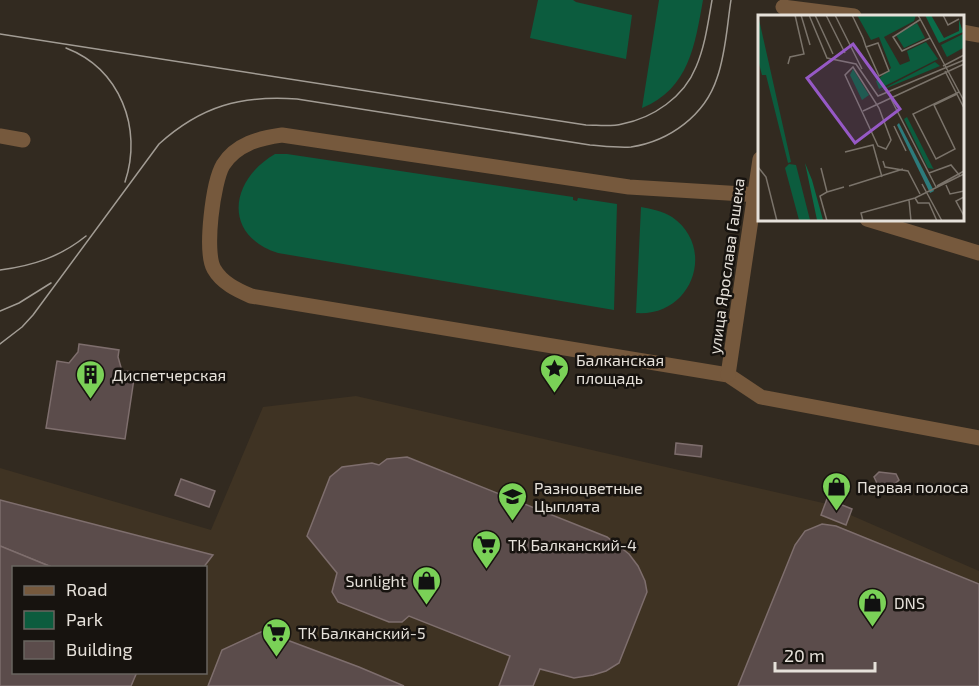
<svg xmlns="http://www.w3.org/2000/svg" width="979" height="686" viewBox="0 0 979 686" font-family="'Exo 2',sans-serif">
  <style>
    .built { fill: #3f3323; fill-rule: evenodd }
    .green { fill: #0c5c3e }
    .building { fill: #5b4c4b; stroke: #7e6e6d; stroke-width: 1.5 }
    .lines { fill: none; stroke-linecap: round; stroke-linejoin: round }
    .minor { stroke: #76593d; stroke-width: 15 }
    .tram { stroke: #a29c94; stroke-width: 1.5 }
    .labels { text-anchor: middle; dominant-baseline: central; stroke-width: 5; stroke-linejoin: round; paint-order: stroke }
    .street-label { font-size: 16px; fill: #e6e1da; stroke: #17130f }
    .poi-label { font-size: 16px; fill: #e6e1da; stroke: #17130f; text-anchor: start }
    .inset-road { fill: none; stroke: #7a736a; stroke-width: 1.5 }
    .view { fill: #9659c6; fill-opacity: 0.15; stroke: #9659c6; stroke-width: 3 }
    .inset-edge { fill: none; stroke: #e6e1da; stroke-width: 3 }
  </style>
  <rect width="100%" height="100%" fill="#322a20"/>
  <path class="built" d="M356 396 823 503 979 571V686H0V468L211 530 263 407ZM14 568H206V672H14Z"/>
  <g class="green">
    <path d="M538 0H573L576 2 632 15 626 59 530 38Z"/>
    <path d="M659 0H703C695 45 689 89 642 108Z"/>
    <path d="M275 154H287L573 197V200L577 201 578 198 617 204 614 310 278 253C222 235 230 180 275 154Z"/>
    <path d="M641 207C651 209 663 211 672 217 717 248 692 317 636 313Z"/>
  </g>
  <g class="building">
    <path d="M79 344 119 350 118 357 122 371 135 372 125 439 46 428 57 361 69 363 78 352Z"/>
    <path d="M676 443 702 446 701 457 675 454Z"/>
    <path d="M407 457 607 537 629 554 638 566 645 581 647 592 619 663 606 671 593 675 574 678 540 669 533 686H499L510 656 409 616 402 622H389L338 602 332 592 337 573 307 536 330 477 342 467 372 463 379 465 387 459Z"/>
    <path d="M879 472 896 474 899 480 894 485 877 483 874 477Z"/>
    <path d="M181 479 215 491 209 507 175 495Z"/>
    <path d="M827 499 852 509 846 525 821 515Z"/>
    <path d="M0 500 213 555 203 568H54L0 546Z"/>
    <path d="M822 524 836 526 979 584V686H738L795 545 805 531Z"/>
    <path d="M0 546 54 568H14V672H137L131 686H0Z"/>
    <path d="M263 631 359 667 404 686H208L222 650Z"/>
  </g>
  <g class="lines">
    <g class="minor">
      <path d="M783 7 854 16"/>
      <path d="M962 32 979 35"/>
      <path d="M0 136 23 140"/>
      <path d="M760 195 629 187 282 135C260 138 236 144 223 165 213 182 204 252 214 269 222 283 237 290 251 296L728 375 761 397 979 438"/>
      <path d="M867 219 979 253"/>
      <path d="M728 375 760 159"/>
    </g>
    <g class="tram">
      <path d="M0 34 586 125C598 125 611 127 622 124 653 118 684 97 696 67 705 46 708 23 712 0"/>
      <path d="M66 48C120 69 143 128 125 182"/>
      <path d="M0 270C32 266 60 257 86 236"/>
      <path d="M0 311 19 303 51 283"/>
      <path d="M0 344 22 327 33 315 159 144C201 106 241 95 297 99L590 145C603 146 618 148 631 147 670 141 705 115 717 78 726 53 727 25 731 0"/>
    </g>
  </g>
  <defs>
    <symbol id="sight-pin" viewBox="-11 -11 22 30"><path d="M0 17L-7.5 6A9.5 9.5 0 1 1 7.5 6Z" fill="#7ad157" stroke="#17130f"/><path d="M0-6L1.8-2.2L6-1.7L2.9 1.2L3.7 5.4L0 3.3L-3.7 5.4L-2.9 1.2L-6-1.7L-1.8-2.2Z" fill="#111"/></symbol>
    <symbol id="building-pin" viewBox="-11 -11 22 30"><path d="M0 17L-7.5 6A9.5 9.5 0 1 1 7.5 6Z" fill="#7ad157" stroke="#17130f"/><path d="M-4-6H4V6H1V3H-1V6H-4ZM-2.5-4.3h1.7v1.8h-1.7ZM.8-4.3h1.7v1.8H.8ZM-2.5-1h1.7V.8h-1.7ZM.8-1h1.7V.8H.8Z" fill="#111"/></symbol>
    <symbol id="shop-pin" viewBox="-11 -11 22 30"><path d="M0 17L-7.5 6A9.5 9.5 0 1 1 7.5 6Z" fill="#7ad157" stroke="#17130f"/><path d="M-5-2.5h2.3a2.7 3.5 0 0 1 5.4 0H5L5.5 6h-11ZM-1.5-2.5h3a1.5 2.3 0 0 0-3 0Z" fill="#111"/></symbol>
    <symbol id="school-pin" viewBox="-11 -11 22 30"><path d="M0 17L-7.5 6A9.5 9.5 0 1 1 7.5 6Z" fill="#7ad157" stroke="#17130f"/><path d="M0-5L7-2L0 1L-7-2ZM-4 1L0 2.5L4 1V4Q0 6-4 4Z" fill="#111"/></symbol>
    <symbol id="supermarket-pin" viewBox="-11 -11 22 30"><path d="M0 17L-7.5 6A9.5 9.5 0 1 1 7.5 6Z" fill="#7ad157" stroke="#17130f"/><path d="M-6-5.5h2.5l.6 2H6L4.5 2H-2.5L-4.4-4H-6ZM-1.5 3.2a1.3 1.3 0 1 0 .1 0ZM3 3.2a1.3 1.3 0 1 0 .1 0Z" fill="#111"/></symbol>
  </defs>
  <g fill-rule="evenodd">
    <use href="#sight-pin" x="538" y="352" width="33" height="45"/>
    <use href="#building-pin" x="74" y="358" width="33" height="45"/>
    <use href="#shop-pin" x="820" y="470" width="33" height="45"/>
    <use href="#school-pin" x="496" y="480" width="33" height="45"/>
    <use href="#supermarket-pin" x="470" y="528" width="33" height="45"/>
    <use href="#shop-pin" x="410" y="564" width="33" height="45"/>
    <use href="#shop-pin" x="856" y="586" width="33" height="45"/>
    <use href="#supermarket-pin" x="260" y="616" width="33" height="45"/>
  </g>
  <g class="labels">
    <g class="street-label">
      <text transform="translate(726 266) rotate(-82)">улица Ярослава Гашека</text>
    </g>
    <g class="poi-label">
      <text x="576" y="359">Балканская<tspan x="576" dy="18">площадь</tspan></text>
      <text x="112" y="374">Диспетчерская</text>
      <text x="857" y="486">Первая полоса</text>
      <text x="534" y="487">Разноцветные<tspan x="534" dy="18">Цыплята</tspan></text>
      <text x="508" y="544">ТК Балканский-4</text>
      <text x="406" y="580" text-anchor="end">Sunlight</text>
      <text x="894" y="602">DNS</text>
      <text x="298" y="632">ТК Балканский-5</text>
    </g>
  </g>
  <g transform="translate(758 15)">
    <rect width="206" height="206" fill="#322a20"/>
    <path d="M0 0 33 147 30 148 8 60H4L0 45ZM99 0H158L156 6 126 22 142 50 152 46 149 36 168 27 180 44 121 74 118 66 133 53 121 22 113 25ZM159 8 167 23 146 33 138 20ZM205 19V33L189 42 183 30ZM177 47 182 51 119 77ZM95 54 111 80 104 85 92 60ZM149 102 175 153 176 154 170 153 146 104ZM31 149 38 150 52 205H41L27 153Z" fill="#0c5c3e"/>
    <path d="M167 0H173L186 23 201 16V5L205 17 181 28ZM47 148 54 165 65 205H59Z" fill="#0b6c49"/>
    <path d="M141 108 176 176 172 178 139 110Z" fill="#2d7b7b"/>
    <path class="inset-road" d="M43 0 52 30M51 0 69 43 98 49 120 81 206 45M57 0 75 39M68 0 87 38M77 0 104 54M94 0 105 23 108 32 121 61 131 56 120 28 108 32M160 0 206 86M185 0 190 10 201 4M163 4 135 22 144 36 172 23M30 49 32 42 46 39 37 0M185 51 206 40M95 52 121 93 133 125 128 134 120 131 87 60ZM187 56 206 93M199 79 176 90 197 134 178 144 155 99 201 77M132 82 178 172M105 96 206 49M136 111 148 136M87 137 115 130 124 162M125 146 127 152 150 156 162 179M0 152 8 162 19 206M63 153 69 177 86 172M171 158 193 150 202 161M164 169 184 206M188 170 192 179 206 176M91 171 145 154M179 171 206 156M206 182 198 186 206 201M157 183 160 188H171L179 206M151 185 153 206M69 206 62 181 69 177M105 206 103 198 157 183 206 159"/>
    <path class="view" d="M95 29 142 94 97 128 49 63Z"/>
    <rect width="206" height="206" class="inset-edge"/>
  </g>
  <rect x="12" y="566" width="195" height="108" fill="#17130f" stroke="#6a6560" stroke-width="1.5"/>
  <rect x="24" y="586" width="30" height="9" fill="#76593d" stroke="#6a6560" stroke-width="1.5"/>
  <text x="66" y="596" font-size="18" fill="#e6e1da">Road</text>
  <rect x="24" y="611" width="30" height="18" fill="#0c5c3e" stroke="#6a6560" stroke-width="1.5"/>
  <text x="66" y="626" font-size="18" fill="#e6e1da">Park</text>
  <rect x="24" y="641" width="30" height="18" fill="#5b4c4b" stroke="#6a6560" stroke-width="1.5"/>
  <text x="66" y="656" font-size="18" fill="#e6e1da">Building</text>
  <path d="M775 662v9h100v-9" fill="none" stroke="#e6e1da" stroke-width="3"/>
  <text x="784" y="662" font-size="18" fill="#e6e1da" stroke="#17130f" stroke-width="4.5" paint-order="stroke">20 m</text>
</svg>
